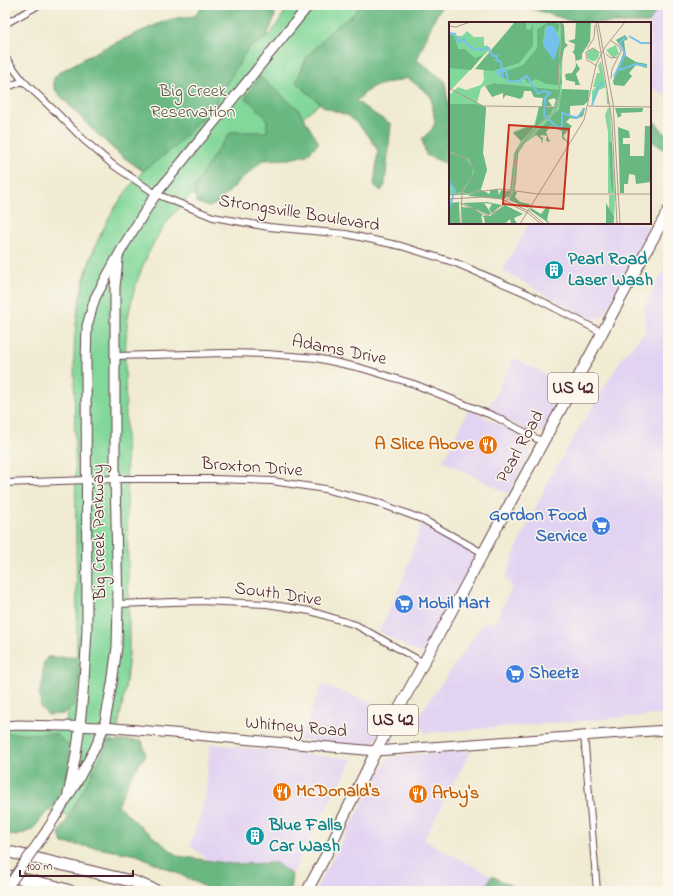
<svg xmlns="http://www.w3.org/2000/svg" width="673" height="896" viewBox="0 0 673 896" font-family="'Indie Flower',sans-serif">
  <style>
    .built { fill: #e3d3f2 }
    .green { fill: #82d79a; stroke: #667b62 }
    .forest { fill: #69b882; stroke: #5a6c56 }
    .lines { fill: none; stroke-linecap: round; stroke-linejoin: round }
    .street-casing { stroke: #633e44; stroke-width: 8 }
    .secondary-casing { stroke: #633e44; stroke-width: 11 }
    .primary-casing { stroke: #633e44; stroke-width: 12 }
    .highway-casing { stroke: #633e44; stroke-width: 13 }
    .street { stroke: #fff; stroke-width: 6 }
    .secondary { stroke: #fff; stroke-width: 9 }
    .primary { stroke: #fff; stroke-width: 10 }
    .highway { stroke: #fff; stroke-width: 11 }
    .secondary-bridge-casing { stroke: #633e44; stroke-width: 11; stroke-linecap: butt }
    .secondary-bridge { stroke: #fff; stroke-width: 9 }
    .labels { text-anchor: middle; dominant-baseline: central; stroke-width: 3; stroke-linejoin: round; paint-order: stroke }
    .shield { fill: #fbf7ec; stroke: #7f6065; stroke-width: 1 }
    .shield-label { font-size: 17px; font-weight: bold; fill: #4a1f2b }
    .park-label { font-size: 18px; fill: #5b564c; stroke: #fbf7ec }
    .street-label { font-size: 18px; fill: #4a1f2b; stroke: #fbf7ec }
    .culture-label { font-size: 18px; font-weight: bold; fill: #0d838f; stroke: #fbf7ec; text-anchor: start }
    .food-label { font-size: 18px; font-weight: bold; fill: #c56008; stroke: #fbf7ec; text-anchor: start }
    .shop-label { font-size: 18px; font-weight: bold; fill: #366cbe; stroke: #fbf7ec; text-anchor: start }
    .inset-river { fill: none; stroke: #74c1ee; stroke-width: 2 }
    .inset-road { fill: none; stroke: #ae998f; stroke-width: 1 }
    .view { fill: #c8321e; fill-opacity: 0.15; stroke: #c8321e; stroke-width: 2 }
    .inset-edge { fill: none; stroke: #4a1f2b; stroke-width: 2 }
  </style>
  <rect width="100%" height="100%" fill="#fbf7ec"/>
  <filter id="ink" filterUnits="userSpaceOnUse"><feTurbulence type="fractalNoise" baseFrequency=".025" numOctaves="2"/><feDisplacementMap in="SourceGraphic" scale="8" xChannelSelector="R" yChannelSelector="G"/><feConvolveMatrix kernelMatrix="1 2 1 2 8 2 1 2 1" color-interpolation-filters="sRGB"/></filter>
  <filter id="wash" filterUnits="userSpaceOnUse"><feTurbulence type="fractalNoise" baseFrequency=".012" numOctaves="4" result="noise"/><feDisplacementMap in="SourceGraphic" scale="16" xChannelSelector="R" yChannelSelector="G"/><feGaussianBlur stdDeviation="0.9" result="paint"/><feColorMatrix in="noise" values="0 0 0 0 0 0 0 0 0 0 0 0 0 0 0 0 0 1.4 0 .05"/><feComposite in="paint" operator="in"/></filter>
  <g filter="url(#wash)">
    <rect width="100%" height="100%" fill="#f0ebd2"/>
    <g class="built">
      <path d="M659 5H668V96L650 87V23H649Z"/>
      <path d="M530 223H641L651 227 603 317 589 319 502 270Z"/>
      <path d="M668 263V714L426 733 416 720 484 622 494 624 512 587 505 578 519 543 551 475 623 356 646 331 644 307Z"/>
      <path d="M514 358 566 385 542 432 538 433 530 432 487 410Z"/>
      <path d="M469 409 525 438 531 448 528 458 508 494 443 461Z"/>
      <path d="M421 524 462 545 469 550 472 554 473 560 452 599 424 649 421 653 406 647 379 631 403 580Z"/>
      <path d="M322 684 392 711 373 744 369 746H361L299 740Z"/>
      <path d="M210 744 353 759 321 818 292 875 276 863 232 864 208 860 190 845 205 799Z"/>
      <path d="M471 750 424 840 492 876 483 891H315L358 812 389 757Z"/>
    </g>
    <path class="green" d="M289 5H441L342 86 291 126 214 203 191 195C184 203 177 210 170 218 147 248 132 288 127 325 126 335 126 346 125 356L129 629V654L125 691 117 732H114L105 776 89 821 29 806 5 801V726L65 727 70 702 47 712V657H77V629L74 357C75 300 88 248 120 200 127 190 135 180 143 171L118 153 89 126 56 91C52 83 52 78 60 72L100 50 142 31 163 22 177 18 201 16 266 39 273 31Z"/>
    <g class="forest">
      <path d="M203 5H273L275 16 266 39 249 47 215 103 175 147 143 171 118 153 89 126 56 91C52 83 52 78 60 72L100 50 142 31 163 22 177 18 195 16Z"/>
      <path d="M360 5H442L432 24 417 60 445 81 450 117V165L426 155 422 139 432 129 435 123 431 96 408 78 372 87 356 101 373 113 391 124 385 185 381 191 374 185 378 151 368 135 349 116 324 107 296 82 307 57 334 28 354 14Z"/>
      <path d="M521 5H659L649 23H577Z"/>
      <path d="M259 76 298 109 319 143 307 155 289 159 263 160 244 177 218 203 208 207 196 202 194 187 217 150 231 132H267V119L251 102 245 99 253 87Z"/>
      <path d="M650 118 658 125 668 138V152L650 140Z"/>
      <path d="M47 658 77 660 80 674 78 689 76 699 73 706 63 714 48 715 41 708 39 693 43 680V664Z"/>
      <path d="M5 733 56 734 70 747 66 780 58 798 32 830 17 836 5 834Z"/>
      <path d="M127 740 142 741 146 755 130 778 118 805 141 827 178 856 232 864 276 863 292 875 290 891H213L181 875 137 855 97 848 62 843 59 834 101 757 107 742Z"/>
      <path d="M492 876 522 891H483Z"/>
    </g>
  </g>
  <g filter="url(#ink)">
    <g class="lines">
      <defs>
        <g id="street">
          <path d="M5 24 39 5"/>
          <path d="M5 57 23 81 58 114 84 140 113 165 156 194 213 217 269 227 346 234 401 246 456 263 528 294 603 333"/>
          <path d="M5 88 23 81"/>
          <path d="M115 356 226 353 267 354 316 358 361 368 414 384 496 417 543 442"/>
          <path d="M5 483 115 479H214L272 481 325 489 376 502 424 520 483 553"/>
          <path d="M118 604 201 601 267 604 310 611 356 625 424 663"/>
          <path d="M584 736 585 746 597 891"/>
        </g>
        <g id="secondary">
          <path d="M5 726 18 725 104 727 376 751 622 733 668 730"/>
          <path d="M67 798C81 743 84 686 87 630L86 362 87 326 95 298 124 245 156 194 309 5"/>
          <path d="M47 830 77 782 95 748 104 727 112 684 117 647 118 604 115 479V287L118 260"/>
        </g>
        <path id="primary" d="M307 891 333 842 341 822 376 751 668 211"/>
        <g id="highway">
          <path d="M5 851 135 882 157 891"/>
          <path d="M5 875 54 886 70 891"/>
        </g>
      </defs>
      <use href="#street" class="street-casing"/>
      <use href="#secondary" class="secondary-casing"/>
      <use href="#primary" class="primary-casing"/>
      <use href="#highway" class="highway-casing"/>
      <use href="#street" class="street"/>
      <use href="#secondary" class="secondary"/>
      <use href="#primary" class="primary"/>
      <use href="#highway" class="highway"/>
      <defs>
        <path id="secondary-bridge" d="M5 891 47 830"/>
      </defs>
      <use href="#secondary-bridge" class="secondary-bridge-casing"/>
      <use href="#secondary-bridge" class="secondary-bridge"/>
    </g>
  </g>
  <defs>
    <symbol id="building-disc" viewBox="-11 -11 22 22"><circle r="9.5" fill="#0f9aa8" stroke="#fbf7ec"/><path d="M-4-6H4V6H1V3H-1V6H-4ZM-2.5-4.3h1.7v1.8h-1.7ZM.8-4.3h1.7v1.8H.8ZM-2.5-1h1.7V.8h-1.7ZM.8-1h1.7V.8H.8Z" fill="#fff"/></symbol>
    <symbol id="restaurant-disc" viewBox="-11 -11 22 22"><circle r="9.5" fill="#e8710a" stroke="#fbf7ec"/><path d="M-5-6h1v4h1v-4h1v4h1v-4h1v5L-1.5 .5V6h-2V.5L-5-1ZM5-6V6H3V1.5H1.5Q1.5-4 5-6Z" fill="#fff"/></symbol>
    <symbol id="supermarket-disc" viewBox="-11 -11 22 22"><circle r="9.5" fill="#3f7fe0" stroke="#fbf7ec"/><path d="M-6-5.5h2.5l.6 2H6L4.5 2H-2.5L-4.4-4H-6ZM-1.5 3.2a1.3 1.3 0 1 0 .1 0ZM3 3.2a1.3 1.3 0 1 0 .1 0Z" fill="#fff"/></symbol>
  </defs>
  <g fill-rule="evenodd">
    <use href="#building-disc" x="543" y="259" width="22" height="22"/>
    <use href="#restaurant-disc" x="477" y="434" width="22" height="22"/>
    <use href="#supermarket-disc" x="590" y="515" width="22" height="22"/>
    <use href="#supermarket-disc" x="393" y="593" width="22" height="22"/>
    <use href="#supermarket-disc" x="504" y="663" width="22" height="22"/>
    <use href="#restaurant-disc" x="271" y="781" width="22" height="22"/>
    <use href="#restaurant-disc" x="407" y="783" width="22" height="22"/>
    <use href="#building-disc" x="244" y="825" width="22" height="22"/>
  </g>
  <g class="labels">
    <g class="shield">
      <rect x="548" y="373" width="50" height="30" rx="3"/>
      <rect x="368" y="705" width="50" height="30" rx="3"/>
    </g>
    <g class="shield-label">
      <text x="573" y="388">US 42</text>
      <text x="393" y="720">US 42</text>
    </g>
    <g class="park-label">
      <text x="193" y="92">Big Creek<tspan x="193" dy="21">Reservation</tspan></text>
    </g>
    <g class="street-label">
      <text transform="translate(299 214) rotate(9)">Strongsville Boulevard</text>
      <text transform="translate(339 351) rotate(11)">Adams Drive</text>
      <text transform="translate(521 447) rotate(-61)">Pearl Road</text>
      <text transform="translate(252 468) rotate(4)">Broxton Drive</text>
      <text transform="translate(100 532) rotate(-91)">Big Creek Parkway</text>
      <text transform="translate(278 595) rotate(8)">South Drive</text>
      <text transform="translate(296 728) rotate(5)">Whitney Road</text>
    </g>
    <g class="culture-label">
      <text x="568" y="260">Pearl Road<tspan x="568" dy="21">Laser Wash</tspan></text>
      <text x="269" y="826">Blue Falls<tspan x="269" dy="21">Car Wash</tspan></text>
    </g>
    <g class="food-label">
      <text x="474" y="445" text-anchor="end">A Slice Above</text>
      <text x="296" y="792">McDonald's</text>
      <text x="432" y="794">Arby's</text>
    </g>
    <g class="shop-label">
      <text x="587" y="516" text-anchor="end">Gordon Food<tspan x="587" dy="21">Service</tspan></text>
      <text x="418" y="604">Mobil Mart</text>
      <text x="529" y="674">Sheetz</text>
    </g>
  </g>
  <g transform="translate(449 22)">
    <rect width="202" height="202" fill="#f0ebd2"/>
    <path d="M67 0H114L112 108 101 104 76 121 69 132 67 162 63 176 52 173 61 168 65 131 72 119 64 110 76 105 84 107 90 85 93 84 94 76 85 75 82 66 45 61 35 64 32 66 28 81 37 85 34 131 38 148 32 162V173H0V73L9 65 17 68 32 63 35 58 34 42ZM108 75 105 85H97L98 76ZM18 9 25 15H35V23L42 26 0 70V14H13ZM167 23 170 32 164 36 157 28ZM138 33a6 6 0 1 1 12 0a6 6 0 1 1-12 0ZM152 39 160 82H158L157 65 150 68 143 83V69L147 65H144L148 51H151L149 44ZM159 86H161L166 171H159V110L156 93ZM160 173H166L165 202 160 188Z" fill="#82d79a" fill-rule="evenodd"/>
    <path d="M72 0H77V7L82 8 84 1V24L70 41 43 49 26 47 65 1ZM100 0 110 2 109 11 104 4 96 5 94 21 98 29 106 35 111 17 109 63 97 62 87 57 79 61 76 57 60 59 49 52 74 43 88 26V7ZM112 0 115 3 116 21 119 23 115 27 111 49 113 62H111ZM127 0H142L141 19 133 32V37L126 39 131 47 127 52 131 63H126V60L117 58 116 52 123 51 127 44 126 33 123 29H125L126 22 119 19 126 17ZM0 12 5 13 9 27H16L26 36 34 33 22 48 0 46ZM176 13 179 17 175 19 177 34 187 40 198 42V46L187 43 180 51 183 54 175 64 165 63 164 59 175 29 167 18ZM45 61 110 68V73L107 83 105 84 107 78 105 76 99 78 103 84H93L94 76 85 75 82 69H75L74 75 71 77 57 73 54 77V71L43 75 36 64ZM113 67 140 68 139 79 135 83 121 84V93L125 95 130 94 134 86H136L134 94 127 97 121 96 117 100 123 104 114 114 119 121 113 116V109L102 104 97 110 101 120 97 119 98 114 93 113 91 114 94 116 93 122 92 117 86 112 110 87ZM0 82H27L37 85 34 131 38 148 32 167 20 172 14 170 26 149 20 137 0 129ZM90 85H105L102 91 86 105ZM166 86H194V88L193 90 171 91 173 93 169 96ZM84 103 83 108 72 119 64 111ZM196 104H202V160L187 162 186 153 180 152 179 162H175V171H171L169 105 180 109 181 116H174V122H181V134H195ZM160 120 163 121 164 171 162 164ZM0 131 15 135 24 146 22 156 12 170 7 171 0 158ZM32 168 41 172V168H49L50 173 52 168 62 170 56 177 19 174ZM65 169 68 170 66 175 71 180 81 182 79 186 60 178ZM10 180 11 202H0V181ZM38 180 53 183 43 191 40 187 43 182 35 181 42 191 39 193 13 181ZM157 181 165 195 164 202H157ZM56 183 74 192 65 196 68 202H62L61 197 56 202H36L35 195 32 194 34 202H13V185L25 186 34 194H41ZM98 184 101 185 98 198 101 202 81 188 82 186 92 192Z" fill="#69b882"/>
    <path d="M98 3 105 5 111 19 105 39 94 23Z" fill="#74c1ee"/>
    <path class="inset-river" d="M0 11 6 12 9 20 15 17 18 23 26 27 34 28 38 25 44 34H48L47 38 52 40 53 48 48 50 53 55 54 48H57L59 59 71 60 72 57 78 54 89 72 94 69 101 71 96 76 95 93 109 106 113 104V91L128 96 135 87M180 14 192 21H202M170 48 187 42 198 44M165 55 176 32 171 21 176 15M143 83 150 64 155 60M0 160 6 168 0 187"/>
    <path class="inset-road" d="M147 0 163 99 168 202M149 0 164 81 171 202M0 4 7 5 21 0M161 18 170 24 172 29 163 47 162 57M138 27 145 16 146 3M157 32 162 36 169 35M148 44 138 38 137 30 144 26 151 31M0 66 34 84 108 85M139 84 202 85M0 130 18 137 25 146 24 156 13 170 12 202M65 168 69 127M0 173 52 167 89 172H202M61 174 67 130 89 103 105 91 111 76 109 48 113 24 112 0M0 177 34 175 52 177 80 189 95 202M11 181 38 194 51 187 61 174M61 182 79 191 92 202M71 202 135 98 147 43 156 25 176 0"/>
    <path class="view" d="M60 103 120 107 114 187 54 182Z"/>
    <rect width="202" height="202" class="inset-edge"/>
  </g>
  <rect width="673" height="896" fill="none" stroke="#fbf7ec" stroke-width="20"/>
  <path d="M20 870v6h113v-6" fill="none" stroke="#4a1f2b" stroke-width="2"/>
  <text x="26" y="870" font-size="12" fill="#4a1f2b" stroke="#fbf7ec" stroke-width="3" paint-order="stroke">100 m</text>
</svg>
